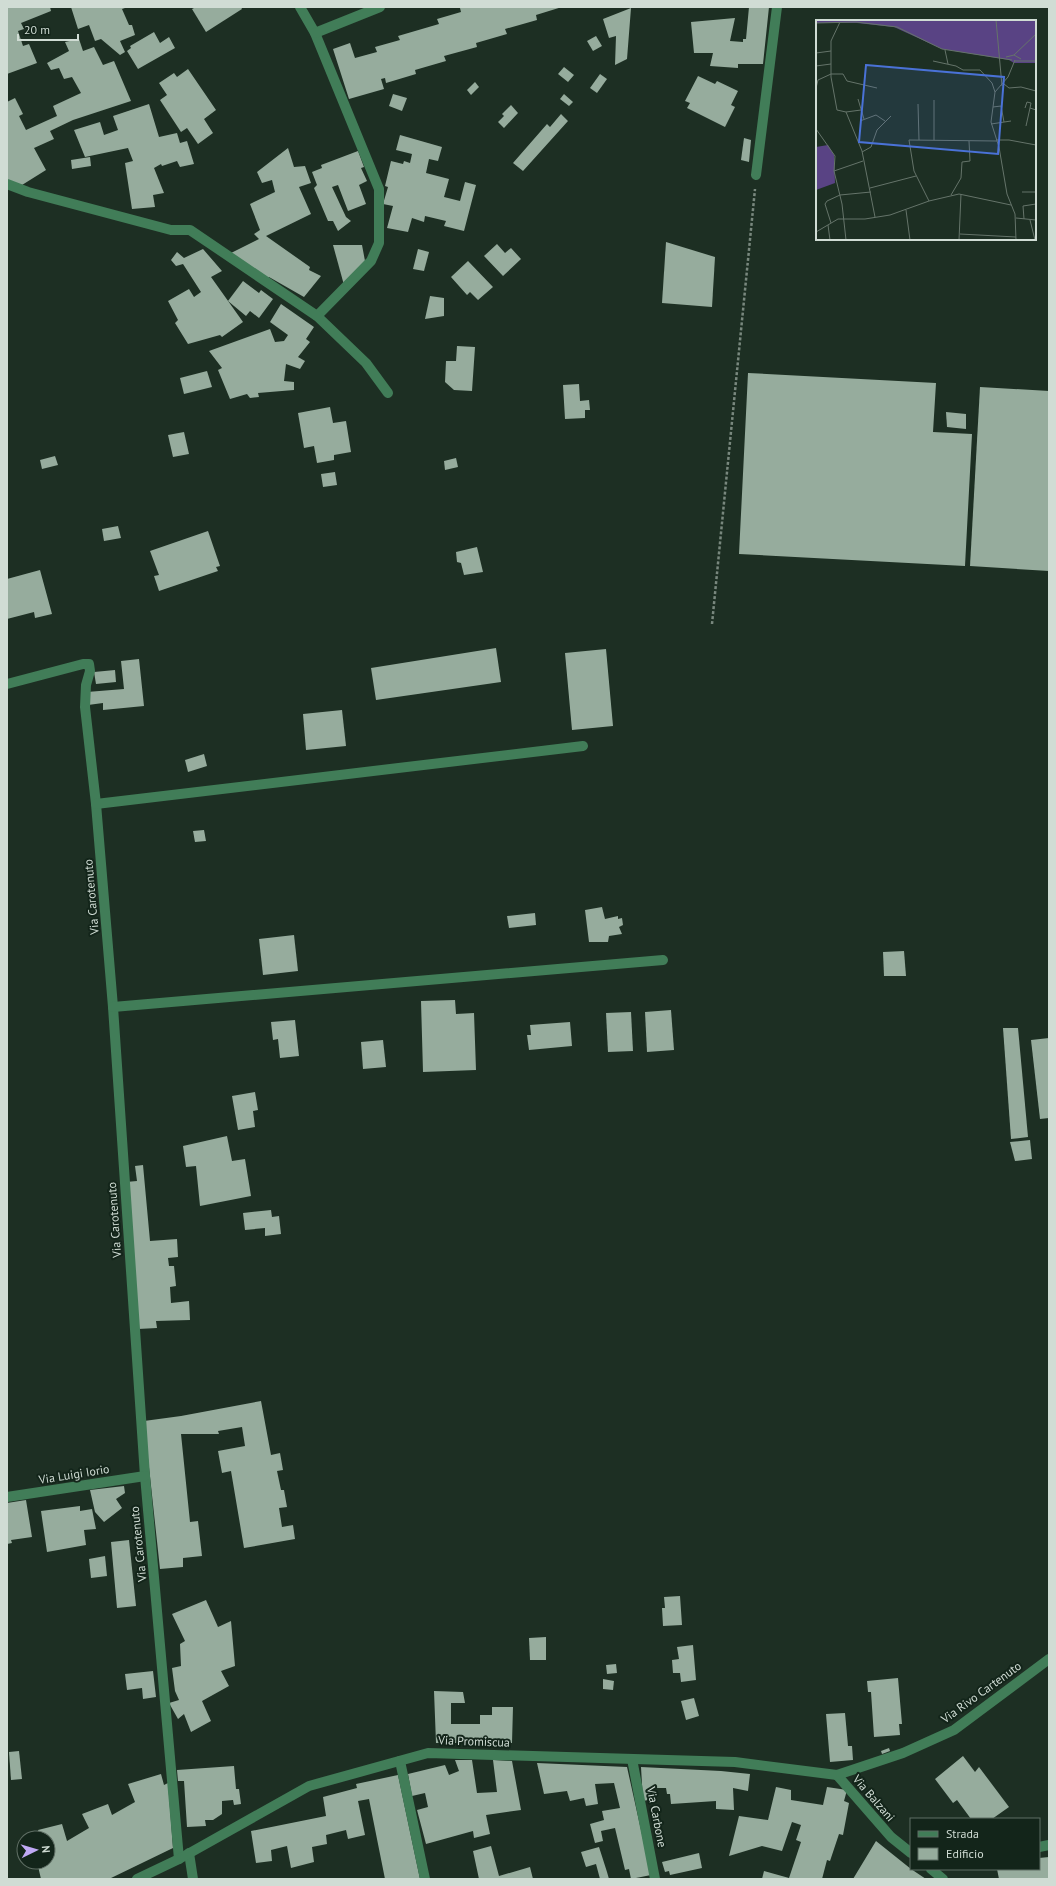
<svg xmlns="http://www.w3.org/2000/svg" width="1056" height="1886" viewBox="0 0 1056 1886" font-family="'PT Sans',sans-serif">
  <style>
    .building { fill: #96ac9d }
    .lines { fill: none; stroke-linecap: round; stroke-linejoin: round }
    .path { stroke: #79887e; stroke-width: 2.5; stroke-dasharray: 3 2; stroke-linecap: butt }
    .minor { stroke: #417d58; stroke-width: 10 }
    .labels { text-anchor: middle; dominant-baseline: central; stroke-width: 4; stroke-linejoin: round; paint-order: stroke }
    .street-label { font-size: 12px; fill: #d0dcd4; stroke: #13251a }
    .inset-road { fill: none; stroke: #65746a; stroke-width: 1 }
    .view { fill: #4a72d7; fill-opacity: 0.15; stroke: #4a72d7; stroke-width: 2 }
    .inset-edge { fill: none; stroke: #d0dcd4; stroke-width: 2 }
  </style>
  <rect width="100%" height="100%" fill="#1d2f23"/>
  <g class="building">
    <path d="M7 7H50L51 11 21 23 24 29 18 31 23 46 29 44 37 63 7 74Z"/>
    <path d="M71 7H128L122 9 129 25H132L135 35 120 41 125 52 120 55 101 39 95 41 89 25 78 29Z"/>
    <path d="M196 7H241L242 9 206 32 192 9Z"/>
    <path d="M462 7H562L536 15 537 20 505 29 507 34 476 43 477 47 444 56 446 61 415 70 416 74 386 83 385 78 381 79 384 89 349 99 333 49 350 43 355 58 377 52 375 47 400 40 398 36 439 24 437 19 461 12 460 8Z"/>
    <path d="M749 7H769L763 64H738V68L710 66 713 53H694L691 22 735 18 730 41 743 42V39H746Z"/>
    <path d="M631 8 627 59 615 65 616 36 609 38 603 19Z"/>
    <path d="M154 32 160 43 169 37 175 48 138 69 127 51 131 48 130 46Z"/>
    <path d="M596 36 602 46 593 51 587 41Z"/>
    <path d="M79 39 83 51 94 47 103 65 114 61 131 101 73 120 50 131 54 139 34 148 46 170 22 185 7 180V102L15 98 23 114 19 116 26 130 57 116 53 106 81 93 72 77 64 79 59 68 51 70 47 63 69 51 65 42Z"/>
    <path d="M564 67 574 75 568 82 558 74Z"/>
    <path d="M188 69 216 110 204 119 213 133 198 144 187 128 181 132 160 100 167 95 159 83 174 73 177 77Z"/>
    <path d="M600 74 607 79 597 93 590 88Z"/>
    <path d="M698 76 715 84 717 81 738 91 731 105 735 107 725 127 687 108 690 103 685 101Z"/>
    <path d="M475 82 479 87 471 95 467 90Z"/>
    <path d="M393 94 407 98 402 111 389 106Z"/>
    <path d="M564 94 573 102 569 106 560 99Z"/>
    <path d="M149 104 159 137 177 133 180 143 187 141 194 164 180 167 177 161 162 166 161 164 154 168 164 193 153 195 155 207 132 209 125 163 133 161 128 148 85 157 74 130 100 122 104 135 118 130 113 116Z"/>
    <path d="M511 105 518 113 504 128 498 122 504 116 502 114Z"/>
    <path d="M561 114 568 121 523 171 513 163 547 124 550 127Z"/>
    <path d="M400 135 442 147 438 161 429 159 426 173 449 179 444 197 460 201 465 182 476 185 464 231 444 226 446 221 425 216 424 222 412 218 408 232 387 228 393 206 383 204 388 187 385 186 391 161 403 164 404 161 410 163 412 154 396 150Z"/>
    <path d="M744 138 751 140 749 162 741 160Z"/>
    <path d="M288 148 294 167 305 166 311 183 299 187 311 214 266 236 310 267 309 270 321 276 304 297 269 277 266 280 229 254 259 239 254 234 260 230 250 204 275 192 272 180 262 183 257 172Z"/>
    <path d="M358 151 364 167 361 168 367 181 359 185 366 204 348 211 338 185 332 187 346 217 351 221 338 231 333 221H328L314 188 317 185 312 172 322 168 321 165Z"/>
    <path d="M90 157 91 166 72 169 71 160Z"/>
    <path d="M666 242 715 257 712 307 662 303Z"/>
    <path d="M497 244 505 253 511 248 521 259 503 276 484 256Z"/>
    <path d="M333 245H362L365 261 344 285Z"/>
    <path d="M203 249 222 271 211 277 243 322 222 337 220 335 188 344 175 323 178 320 168 301 189 289 194 297 201 292 183 264 176 266 171 260 177 252 184 258Z"/>
    <path d="M418 249 429 252 424 271 413 269Z"/>
    <path d="M468 261 493 287 478 300 470 292 467 295 451 277Z"/>
    <path d="M243 281 259 293 261 290 273 299 259 318 250 311 246 316 228 301Z"/>
    <path d="M430 296 444 298V316L425 319Z"/>
    <path d="M281 304 314 327 306 339 310 342 298 357 305 361 300 369 286 364 284 381 294 382V390L258 393 259 397 250 398 247 394 230 399 218 370 222 368 209 351 270 329 275 342 284 341 288 335 270 322Z"/>
    <path d="M457 346 475 347 472 391 454 390 445 382 446 361H456Z"/>
    <path d="M207 371 212 387 184 394 180 378Z"/>
    <path d="M748 373 936 383 933 432 972 434 965 566 739 554Z"/>
    <path d="M579 384 580 401 589 400 590 410H585V418L565 419 563 385Z"/>
    <path d="M980 387 1049 391V571L970 566Z"/>
    <path d="M330 407 333 423 346 421 351 452 334 455V460L317 463 314 446 304 448 298 413Z"/>
    <path d="M946 412 966 414V429L947 427Z"/>
    <path d="M184 432 189 454 173 457 168 435Z"/>
    <path d="M55 456 58 465 42 469 40 460Z"/>
    <path d="M456 458 458 467 445 470 444 461Z"/>
    <path d="M335 472 337 485 323 487 321 474Z"/>
    <path d="M118 526 121 538 104 541 102 529Z"/>
    <path d="M208 531 220 566 216 567 218 571 159 591 154 576 159 575 150 551Z"/>
    <path d="M477 547 483 572 464 575 461 563 457 562 456 552Z"/>
    <path d="M40 570 52 614 35 618 34 612 7 619V579Z"/>
    <path d="M496 648 501 682 376 700 371 668Z"/>
    <path d="M606 649 613 726 572 730 565 653Z"/>
    <path d="M139 659 144 706 103 710V703L88 705 87 692 124 689 121 661Z"/>
    <path d="M115 670 116 682 96 684 94 672Z"/>
    <path d="M342 710 346 746 306 750 303 714Z"/>
    <path d="M204 754 207 766 188 772 185 760Z"/>
    <path d="M204 830 206 841 195 842 193 831Z"/>
    <path d="M602 907 605 919 618 916V919L622 918 623 925 619 927 622 934 609 936 608 942H589L585 910Z"/>
    <path d="M535 913 536 925 509 928 507 916Z"/>
    <path d="M294 935 298 971 263 975 259 939Z"/>
    <path d="M904 951 906 976H884L883 952Z"/>
    <path d="M455 1000 456 1014 474 1013 476 1070 423 1072 421 1001Z"/>
    <path d="M671 1010 674 1050 647 1052 645 1012Z"/>
    <path d="M631 1012 633 1051 608 1052 606 1013Z"/>
    <path d="M295 1020 299 1056 280 1058 278 1039 273 1040 271 1022Z"/>
    <path d="M570 1022 572 1046 529 1050 527 1035H531L530 1025Z"/>
    <path d="M1003 1028H1018L1028 1137 1011 1139Z"/>
    <path d="M1049 1038V1118L1040 1119 1031 1040Z"/>
    <path d="M383 1040 386 1067 363 1069 361 1042Z"/>
    <path d="M255 1092 258 1110 253 1111 255 1127 238 1130 232 1096Z"/>
    <path d="M227 1136 232 1161 245 1159 251 1196 200 1206 196 1166 186 1167 183 1146Z"/>
    <path d="M1030 1140 1032 1159 1015 1161 1010 1142Z"/>
    <path d="M143 1165 150 1241 177 1239 178 1257 168 1258 169 1266H174L176 1286 170 1287 171 1303 189 1301 190 1320 156 1321 157 1328 138 1329 126 1182 137 1181 135 1166Z"/>
    <path d="M271 1210 272 1217 279 1216 281 1234 265 1236V1228L245 1230 243 1213Z"/>
    <path d="M261 1401 271 1455 280 1453 283 1470 277 1471 281 1490H284L287 1507 279 1508 282 1527 293 1525 295 1539 244 1548 231 1471 222 1473 218 1451 245 1446 242 1427 218 1431 219 1434H181L190 1522 198 1521 202 1556 183 1558V1567L160 1569 144 1421 181 1416Z"/>
    <path d="M124 1486 125 1493 116 1499 122 1508 104 1522 95 1512 90 1490Z"/>
    <path d="M26 1500 32 1537 11 1540 12 1543 7 1544V1503Z"/>
    <path d="M80 1506V1511L92 1509 96 1529 84 1530 86 1545 47 1552 41 1511Z"/>
    <path d="M129 1540 136 1606 117 1608 111 1542Z"/>
    <path d="M105 1556 107 1576 91 1578 89 1559Z"/>
    <path d="M680 1596 682 1625 663 1626 662 1608H665L664 1597Z"/>
    <path d="M206 1600 218 1627 231 1621 235 1666 221 1671 229 1686 202 1701 211 1721 191 1732 184 1714 178 1719 169 1703 179 1700 175 1691 172 1668 181 1666 180 1644 185 1641 172 1614Z"/>
    <path d="M546 1637V1660H530L529 1638Z"/>
    <path d="M693 1645 696 1680 681 1682 680 1673H673L672 1660 679 1659 677 1647Z"/>
    <path d="M616 1664 617 1673 607 1674 606 1665Z"/>
    <path d="M153 1671 156 1697 143 1699 142 1688 127 1690 125 1674Z"/>
    <path d="M898 1678 902 1724H899L900 1735 874 1737 871 1692H868L867 1681Z"/>
    <path d="M603 1679 614 1681 613 1690 603 1689Z"/>
    <path d="M434 1691 463 1692 465 1703H451V1724H480V1715H492V1707H513L512 1743H436Z"/>
    <path d="M694 1698 699 1716 686 1720 681 1701Z"/>
    <path d="M845 1713 848 1746H852L853 1760 830 1762 826 1714Z"/>
    <path d="M889 1748 890 1751 882 1754 881 1751Z"/>
    <path d="M19 1751 22 1779 11 1780 9 1752Z"/>
    <path d="M963 1756 975 1772 979 1767 1009 1807 992 1819H971L957 1800 953 1803 935 1779Z"/>
    <path d="M455 1760H472L477 1793 497 1792 493 1760 512 1761 521 1810 486 1815 490 1834 474 1838 473 1831 426 1844 417 1810 428 1807 425 1793 412 1796 408 1774 445 1765 449 1775 459 1771Z"/>
    <path d="M537 1763 627 1767 651 1875 631 1879 629 1869 625 1870 615 1828 601 1831 603 1841 595 1843 590 1824 604 1820 602 1811 620 1808 614 1783 595 1784 598 1804 586 1806 584 1798 570 1801 567 1791 544 1794Z"/>
    <path d="M234 1766 236 1789H239L241 1804 234 1805 233 1800 222 1801V1814L213 1820H205L206 1826 187 1827 184 1781H178L177 1770Z"/>
    <path d="M641 1767 721 1771 750 1774 748 1791 733 1788 734 1810 716 1809V1801L671 1804 670 1794H667L666 1788H652L653 1799 643 1801Z"/>
    <path d="M161 1774 164 1785 168 1783 173 1848 109 1879H41L37 1862H48V1838H40L38 1830 62 1824 67 1841 89 1828 82 1814 108 1804 112 1815 135 1802 128 1784Z"/>
    <path d="M398 1775 420 1879H385L369 1799 358 1801 365 1835 348 1839 346 1830 326 1835 327 1844 312 1847 314 1862 291 1868 287 1846 271 1850 272 1861 256 1863 251 1831 326 1816 323 1797 357 1788 356 1784Z"/>
    <path d="M776 1787 791 1790V1800L823 1805 827 1787 847 1790 844 1801 849 1803 843 1835 839 1834 830 1861 827 1860 822 1879H762L764 1871 789 1878 801 1842 796 1840 801 1825 792 1822 782 1851 762 1846 729 1856 739 1816 768 1820Z"/>
    <path d="M876 1841 911 1869 926 1879H853Z"/>
    <path d="M491 1846 499 1876 530 1867 533 1879H479L473 1851Z"/>
    <path d="M599 1847 607 1872 609 1879H600L596 1864 586 1867 581 1852Z"/>
    <path d="M699 1853 702 1868 670 1875 669 1871 665 1872 662 1862Z"/>
    <path d="M1049 1857V1879H999L997 1869H1039V1858Z"/>
  </g>
  <g class="lines">
    <path class="path" d="M712 624 755 189"/>
    <g class="minor">
      <path d="M300 7 315 33 379 189V243L371 261 317 316"/>
      <path d="M315 33 380 7"/>
      <path d="M756 175 777 7"/>
      <path d="M7 184 28 192 171 230H190L317 316 366 363 388 393"/>
      <path d="M7 684 83 664H89L90 671 86 685 85 707 96 804 113 1007 145 1476 179 1859"/>
      <path d="M96 804 583 746"/>
      <path d="M113 1007 663 960"/>
      <path d="M7 1497 145 1476"/>
      <path d="M632 1759 655 1879"/>
      <path d="M400 1761 425 1879"/>
      <path d="M837 1775 891 1837 911 1853"/>
      <path d="M1039 1847 1049 1845"/>
      <path d="M189 1853 193 1879"/>
      <path d="M931 1869 943 1879"/>
      <path d="M137 1879 179 1859 309 1786 428 1753 735 1762 837 1775 903 1753 954 1730 1049 1659"/>
    </g>
  </g>
  <g class="labels">
    <g class="street-label">
      <text transform="translate(91 897) rotate(-95)">Via Carotenuto</text>
      <text transform="translate(114 1220) rotate(-94)">Via Carotenuto</text>
      <text transform="translate(74 1474) rotate(-9)">Via Luigi Iorio</text>
      <text transform="translate(138 1544) rotate(-96)">Via Carotenuto</text>
      <text transform="translate(981 1692) rotate(-36)">Via Rivo Cartenuto</text>
      <text transform="translate(474 1741) rotate(2)">Via Promiscua</text>
      <text transform="translate(874 1798) rotate(49)">Via Balzani</text>
      <text transform="translate(657 1817) rotate(79)">Via Carbone</text>
    </g>
  </g>
  <g transform="translate(816 20)">
    <rect width="220" height="220" fill="#1d2f23"/>
    <path d="M0 0H220V43H198L193 40 126 29 78 7 41 3H0ZM12 125 18 135 19 163 0 170V127Z" fill="#594384"/>
    <path class="inset-road" d="M180 0 186 66M24 2 15 21V57L21 90 30 92 46 131 59 197M0 3 40 2 81 7 126 29 196 40M129 30 132 44M0 33 15 31M198 35 220 14M190 37 198 35 205 39M117 41 140 46 147 50H164L176 63 179 72 175 102 183 127 191 174 199 194 200 220M198 41H220M0 46 15 44M15 54H27L31 61 61 68M188 64 193 68 205 67 220 71M0 68 2 60 15 54M179 72 192 57 199 40M42 79 48 99M102 84 103 120M177 87 185 86 188 102M209 88 211 82 215 83 214 88M30 92 45 90M44 101 60 95 69 101M175 104 195 101M210 106 214 88 220 90M0 109 19 136 18 151 26 184 30 220M118 120V80M180 120H193L220 125M46 132 55 127 61 110 75 96M18 151 47 141M54 168 100 156M206 172H220M135 175 145 158 146 142 154 141 153 121M113 181 98 151 93 120 181 121M90 190 94 220M200 198 220 200M208 199 207 186 220 184M214 200 219 220M15 203 9 184 11 181 24 175 55 172M12 205 14 220M0 212 22 199H49L74 195 113 181 143 174 195 185M144 214 200 217M143 220 145 174"/>
    <path class="view" d="M50 45 188 57 182 134 43 122Z"/>
    <rect width="220" height="220" class="inset-edge"/>
  </g>
  <rect width="1056" height="1886" fill="none" stroke="#d0dcd4" stroke-width="16"/>
  <rect x="910" y="1818" width="130" height="52" fill="#13251a" stroke="#5f6e64"/>
  <rect x="918" y="1831" width="20" height="6" fill="#417d58" stroke="#5f6e64"/>
  <text x="946" y="1838" font-size="12" fill="#d0dcd4">Strada</text>
  <rect x="918" y="1848" width="20" height="12" fill="#96ac9d" stroke="#5f6e64"/>
  <text x="946" y="1858" font-size="12" fill="#d0dcd4">Edificio</text>
  <g transform="translate(36 1850) rotate(85)"><circle r="19" fill="#13251a" stroke="#5f6e64"/>
  <path d="M0-3L7 15L0 10L-7 15Z" fill="#bfa9f4"/>
  <text y="-6" font-size="11" font-weight="bold" text-anchor="middle" fill="#d0dcd4">N</text>
  </g>
  <path d="M18 34v6h60v-6" fill="none" stroke="#d0dcd4" stroke-width="2"/>
  <text x="24" y="34" font-size="12" fill="#d0dcd4" stroke="#13251a" stroke-width="3" paint-order="stroke">20 m</text>
</svg>
